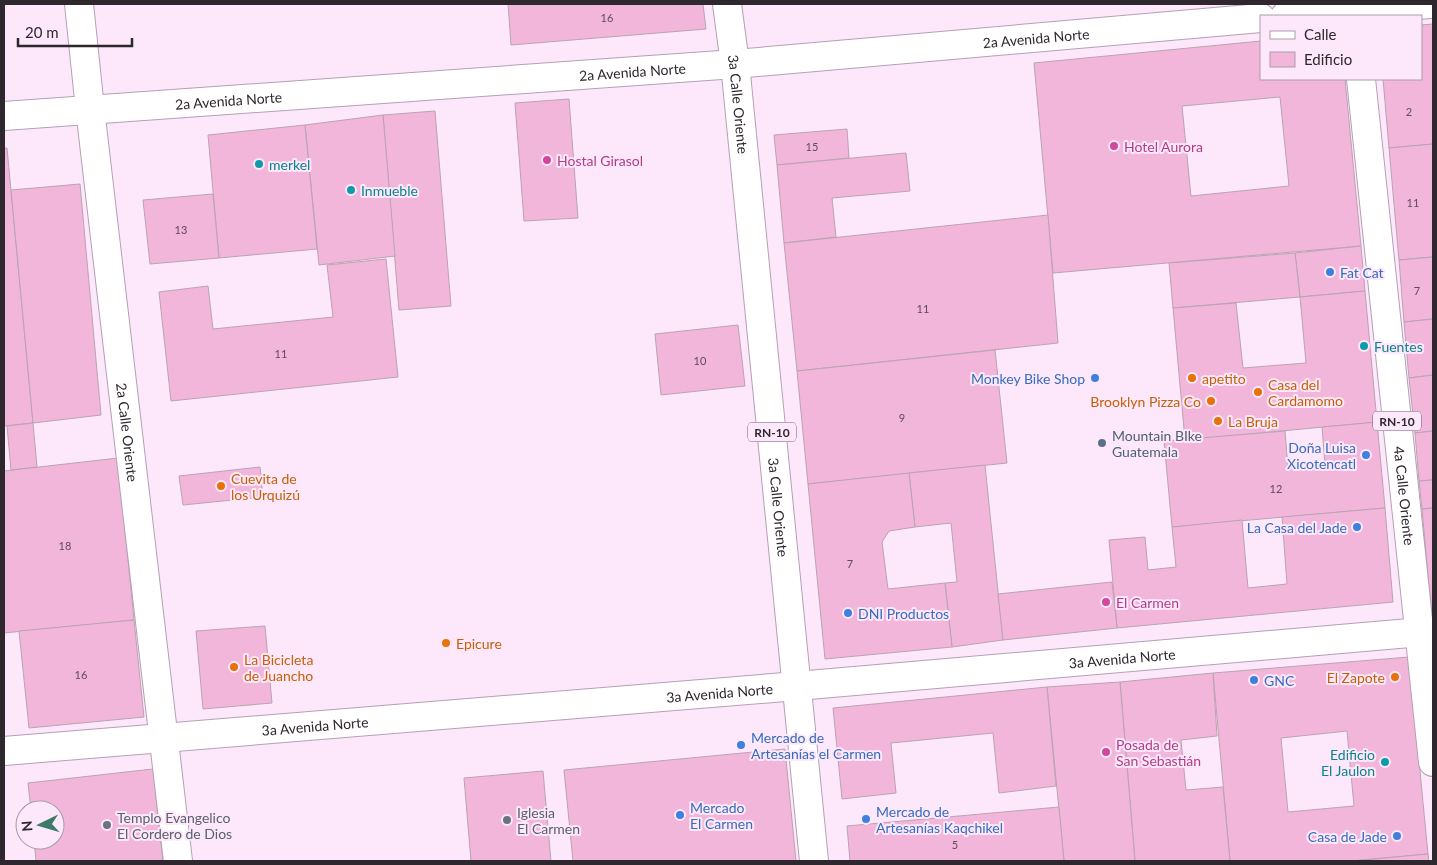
<svg xmlns="http://www.w3.org/2000/svg" width="1437" height="865" viewBox="0 0 1437 865" font-family="Lato,sans-serif">
  <style>
    .building { fill: #f1b6da; stroke: #bba3b1; fill-rule: evenodd }
    .lines { fill: none; stroke-linecap: round; stroke-linejoin: round }
    .minor-casing { stroke: #b4a0b3; stroke-width: 30 }
    .tertiary-casing { stroke: #b4a0b3; stroke-width: 30 }
    .primary-casing { stroke: #b4a0b3; stroke-width: 30 }
    .minor { stroke: #fff; stroke-width: 28 }
    .tertiary { stroke: #fff; stroke-width: 28 }
    .primary { stroke: #fff; stroke-width: 28 }
    .hotel-dot { fill: #d1479c; stroke: #fde8fb; stroke-width: 2 }
    .culture-dot { fill: #0f9aa8; stroke: #fde8fb; stroke-width: 2 }
    .shop-dot { fill: #3f7fe0; stroke: #fde8fb; stroke-width: 2 }
    .food-dot { fill: #e8710a; stroke: #fde8fb; stroke-width: 2 }
    .service-dot { fill: #5c6f8a; stroke: #fde8fb; stroke-width: 2 }
    .worship-dot { fill: #6b7280; stroke: #fde8fb; stroke-width: 2 }
    .labels { text-anchor: middle; dominant-baseline: central; stroke-width: 4; stroke-linejoin: round; paint-order: stroke }
    .number-label { font-size: 11px; fill: #5f4b59 }
    .shield { fill: #fde8fb; stroke: #6c616c; stroke-width: 1 }
    .shield-label { font-size: 12px; font-weight: bold; fill: #2e272e }
    .street-label { font-size: 14px; fill: #2e272e; stroke: #fde8fb }
    .hotel-label { font-size: 14px; fill: #b23c85; stroke: #fde8fb; text-anchor: start }
    .culture-label { font-size: 14px; fill: #0d838f; stroke: #fde8fb; text-anchor: start }
    .shop-label { font-size: 14px; fill: #366cbe; stroke: #fde8fb; text-anchor: start }
    .food-label { font-size: 14px; fill: #c56008; stroke: #fde8fb; text-anchor: start }
    .service-label { font-size: 14px; fill: #4e5e75; stroke: #fde8fb; text-anchor: start }
    .worship-label { font-size: 14px; fill: #5b616d; stroke: #fde8fb; text-anchor: start }
  </style>
  <rect width="100%" height="100%" fill="#fde8fb"/>
  <g class="building">
    <path d="M508 4H703L706 29 511 45Z"/>
    <path d="M1433 24V144L1389 148 1383 79H1421V25Z"/>
    <path d="M1261 41V79H1345L1361 246 1053 273 1034 63ZM1280 97 1289 186 1191 196 1182 106Z"/>
    <path d="M569 99 578 218 524 221 515 103Z"/>
    <path d="M435 111 451 306 399 310 383 115Z"/>
    <path d="M383 115 395 256 319 265 305 125Z"/>
    <path d="M305 125 317 249 219 258 208 135Z"/>
    <path d="M847 129 849 158 777 165 774 135Z"/>
    <path d="M1433 144V257L1399 260 1389 148Z"/>
    <path d="M4 148H7L33 423 4 426Z"/>
    <path d="M906 153 910 191 832 198 836 237 784 243 777 165Z"/>
    <path d="M80 184 101 415 33 423 11 190Z"/>
    <path d="M213 194 219 258 150 264 143 200Z"/>
    <path d="M1048 215 1058 343 797 371 784 243Z"/>
    <path d="M1361 246 1365 291 1300 297 1295 253Z"/>
    <path d="M1295 253 1300 297 1173 308 1169 263Z"/>
    <path d="M1433 257V319L1404 322 1399 260Z"/>
    <path d="M386 259 398 377 171 401 159 292 208 286 213 329 333 317 327 265Z"/>
    <path d="M1365 291 1377 422 1185 440 1173 308 1236 303 1243 368 1306 363 1300 297Z"/>
    <path d="M1433 319V375L1409 378 1404 322Z"/>
    <path d="M738 325 745 386 661 395 655 334Z"/>
    <path d="M995 350 1007 463 808 484 797 371Z"/>
    <path d="M1433 375V431L1415 433 1409 378Z"/>
    <path d="M1377 422 1385 508 1172 527 1164 441 1285 431 1288 468 1325 465 1322 427Z"/>
    <path d="M33 423 37 467 11 470 7 426Z"/>
    <path d="M1433 431V480L1419 481 1415 433Z"/>
    <path d="M118 458 134 620 4 633V471Z"/>
    <path d="M985 465 1003 640 952 647 945 583 957 582 951 523 915 527 909 473Z"/>
    <path d="M260 467 263 497 183 505 179 476Z"/>
    <path d="M909 473 915 527 889 531 882 542 888 589 945 583 952 647 825 659 808 484Z"/>
    <path d="M1433 480V508L1422 509 1419 481Z"/>
    <path d="M1385 508 1393 602 1117 628 1109 540 1145 537 1148 570 1176 567 1172 527 1242 520 1248 588 1287 584 1282 517Z"/>
    <path d="M1433 508V609L1431 610 1422 509Z"/>
    <path d="M1112 582 1117 628 1003 640 998 594Z"/>
    <path d="M134 620 144 717 29 728 19 631Z"/>
    <path d="M265 626 272 703 203 709 196 631Z"/>
    <path d="M1409 657 1428 854 1352 861H1230L1213 673ZM1347 731 1354 806 1288 812 1281 738Z"/>
    <path d="M1213 673 1217 736 1181 740 1186 790 1223 787 1230 861H1135L1120 682Z"/>
    <path d="M1120 682 1135 861H1064L1047 687Z"/>
    <path d="M1047 687 1056 786 999 793 993 733 891 743 896 793 842 799 833 708Z"/>
    <path d="M785 749 796 861H573L564 770Z"/>
    <path d="M153 769 163 861H36L34 840H55V810H31L28 783Z"/>
    <path d="M543 771 551 861H471L464 778Z"/>
    <path d="M1059 807 1064 861H850L847 826Z"/>
    <path d="M1428 854 1429 861H1352Z"/>
  </g>
  <g class="lines">
    <defs>
      <g id="minor">
        <path id="s1" d="M79 4 90 109 178 861"/>
        <path d="M1285 16 1430 4"/>
        <path id="s2" d="M4 116 735 64 1261 18"/>
      </g>
      <g id="tertiary">
        <path id="s3" d="M4 751 797 686 1433 631"/>
      </g>
      <g id="primary">
        <path id="s4" d="M727 4 735 64 814 861"/>
        <path d="M1354 4 1355 16"/>
        <path id="s5" d="M1361 79 1433 762"/>
      </g>
    </defs>
    <use href="#minor" class="minor-casing"/>
    <use href="#tertiary" class="tertiary-casing"/>
    <use href="#primary" class="primary-casing"/>
    <use href="#minor" class="minor"/>
    <use href="#tertiary" class="tertiary"/>
    <use href="#primary" class="primary"/>
  </g>
  <g class="hotel-dot">
    <circle cx="1114" cy="146" r="5"/>
    <circle cx="547" cy="160" r="5"/>
    <circle cx="1106" cy="602" r="5"/>
    <circle cx="1106" cy="752" r="5"/>
  </g>
  <g class="culture-dot">
    <circle cx="259" cy="164" r="5"/>
    <circle cx="351" cy="190" r="5"/>
    <circle cx="1364" cy="346" r="5"/>
    <circle cx="1385" cy="762" r="5"/>
  </g>
  <g class="shop-dot">
    <circle cx="1330" cy="272" r="5"/>
    <circle cx="1095" cy="378" r="5"/>
    <circle cx="1366" cy="455" r="5"/>
    <circle cx="1357" cy="527" r="5"/>
    <circle cx="848" cy="613" r="5"/>
    <circle cx="1254" cy="680" r="5"/>
    <circle cx="741" cy="745" r="5"/>
    <circle cx="680" cy="815" r="5"/>
    <circle cx="866" cy="819" r="5"/>
    <circle cx="1397" cy="836" r="5"/>
  </g>
  <g class="food-dot">
    <circle cx="1192" cy="378" r="5"/>
    <circle cx="1258" cy="392" r="5"/>
    <circle cx="1211" cy="401" r="5"/>
    <circle cx="1218" cy="421" r="5"/>
    <circle cx="221" cy="486" r="5"/>
    <circle cx="446" cy="643" r="5"/>
    <circle cx="234" cy="667" r="5"/>
    <circle cx="1395" cy="677" r="5"/>
  </g>
  <circle class="service-dot" cx="1102" cy="443" r="5"/>
  <g class="worship-dot">
    <circle cx="507" cy="820" r="5"/>
    <circle cx="107" cy="825" r="5"/>
  </g>
  <g class="labels">
    <g class="number-label">
      <text x="607" y="17">16</text>
      <text x="1409" y="111">2</text>
      <text x="812" y="146">15</text>
      <text x="1413" y="202">11</text>
      <text x="181" y="229">13</text>
      <text x="1417" y="290">7</text>
      <text x="923" y="308">11</text>
      <text x="281" y="353">11</text>
      <text x="700" y="360">10</text>
      <text x="902" y="417">9</text>
      <text x="1276" y="488">12</text>
      <text x="65" y="545">18</text>
      <text x="850" y="563">7</text>
      <text x="81" y="674">16</text>
      <text x="955" y="844">5</text>
    </g>
    <g class="shield">
      <rect x="1373" y="411.5" width="48" height="19" rx="4"/>
      <rect x="748" y="422.5" width="48" height="19" rx="4"/>
    </g>
    <g class="shield-label">
      <text x="1397" y="421">RN-10</text>
      <text x="772" y="432">RN-10</text>
    </g>
    <g class="street-label">
      <text stroke="none"><textPath href="#s2" startOffset="1035">2a Avenida Norte</textPath></text>
      <text stroke="none"><textPath href="#s2" startOffset="630">2a Avenida Norte</textPath></text>
      <text stroke="none"><textPath href="#s2" startOffset="225">2a Avenida Norte</textPath></text>
      <text stroke="none"><textPath href="#s4" startOffset="101">3a Calle Oriente</textPath></text>
      <text stroke="none"><textPath href="#s1" startOffset="431">2a Calle Oriente</textPath></text>
      <text stroke="none"><textPath href="#s5" startOffset="419">4a Calle Oriente</textPath></text>
      <text stroke="none"><textPath href="#s4" startOffset="506">3a Calle Oriente</textPath></text>
      <text stroke="none"><textPath href="#s3" startOffset="1122">3a Avenida Norte</textPath></text>
      <text stroke="none"><textPath href="#s3" startOffset="718">3a Avenida Norte</textPath></text>
      <text stroke="none"><textPath href="#s3" startOffset="312">3a Avenida Norte</textPath></text>
    </g>
    <g class="hotel-label">
      <text x="1124" y="146">Hotel Aurora</text>
      <text x="557" y="160">Hostal Girasol</text>
      <text x="1116" y="602">El Carmen</text>
      <text x="1116" y="744">Posada de<tspan x="1116" dy="16">San Sebastián</tspan></text>
    </g>
    <g class="culture-label">
      <text x="269" y="164">merkel</text>
      <text x="361" y="190">Inmueble</text>
      <text x="1374" y="346">Fuentes</text>
      <text x="1375" y="754" text-anchor="end">Edificio<tspan x="1375" dy="16">El Jaulon</tspan></text>
    </g>
    <g class="shop-label">
      <text x="1340" y="272">Fat Cat</text>
      <text x="1085" y="378" text-anchor="end">Monkey Bike Shop</text>
      <text x="1356" y="447" text-anchor="end">Doña Luisa<tspan x="1356" dy="16">Xicotencatl</tspan></text>
      <text x="1347" y="527" text-anchor="end">La Casa del Jade</text>
      <text x="858" y="613">DNI Productos</text>
      <text x="1264" y="680">GNC</text>
      <text x="751" y="737">Mercado de<tspan x="751" dy="16">Artesanías el Carmen</tspan></text>
      <text x="690" y="807">Mercado<tspan x="690" dy="16">El Carmen</tspan></text>
      <text x="876" y="811">Mercado de<tspan x="876" dy="16">Artesanías Kaqchikel</tspan></text>
      <text x="1387" y="836" text-anchor="end">Casa de Jade</text>
    </g>
    <g class="food-label">
      <text x="1202" y="378">apetito</text>
      <text x="1268" y="384">Casa del<tspan x="1268" dy="16">Cardamomo</tspan></text>
      <text x="1201" y="401" text-anchor="end">Brooklyn Pizza Co</text>
      <text x="1228" y="421">La Bruja</text>
      <text x="231" y="478">Cuevita de<tspan x="231" dy="16">los Urquizú</tspan></text>
      <text x="456" y="643">Epicure</text>
      <text x="244" y="659">La Bicicleta<tspan x="244" dy="16">de Juancho</tspan></text>
      <text x="1385" y="677" text-anchor="end">El Zapote</text>
    </g>
    <g class="service-label">
      <text x="1112" y="435">Mountain BIke<tspan x="1112" dy="16">Guatemala</tspan></text>
    </g>
    <g class="worship-label">
      <text x="517" y="812">Iglesia<tspan x="517" dy="16">El Carmen</tspan></text>
      <text x="117" y="817">Templo Evangelico<tspan x="117" dy="16">El Cordero de Dios</tspan></text>
    </g>
  </g>
  <rect width="1437" height="865" fill="none" stroke="#2e272e" stroke-width="10"/>
  <rect x="1260" y="15" width="162" height="65" fill="#fde8fb" stroke="#aa9ba9"/>
  <rect x="1270" y="31" width="25" height="8" fill="#ffffff" stroke="#aa9ba9"/>
  <text x="1304" y="40" font-size="15" fill="#2e272e">Calle</text>
  <rect x="1270" y="52" width="25" height="15" fill="#f1b6da" stroke="#aa9ba9"/>
  <text x="1304" y="65" font-size="15" fill="#2e272e">Edificio</text>
  <g transform="translate(40 825) rotate(265)"><circle r="24" fill="#fde8fb" stroke="#aa9ba9"/>
  <path d="M0-4L9 19L0 12L-9 19Z" fill="#3c7b67"/>
  <text y="-8" font-size="14" font-weight="bold" text-anchor="middle" fill="#2e272e">N</text>
  </g>
  <path d="M18 38v8h114v-8" fill="none" stroke="#2e272e" stroke-width="2.5"/>
  <text x="25" y="38" font-size="15" fill="#2e272e" stroke="#fde8fb" stroke-width="4" paint-order="stroke">20 m</text>
</svg>
